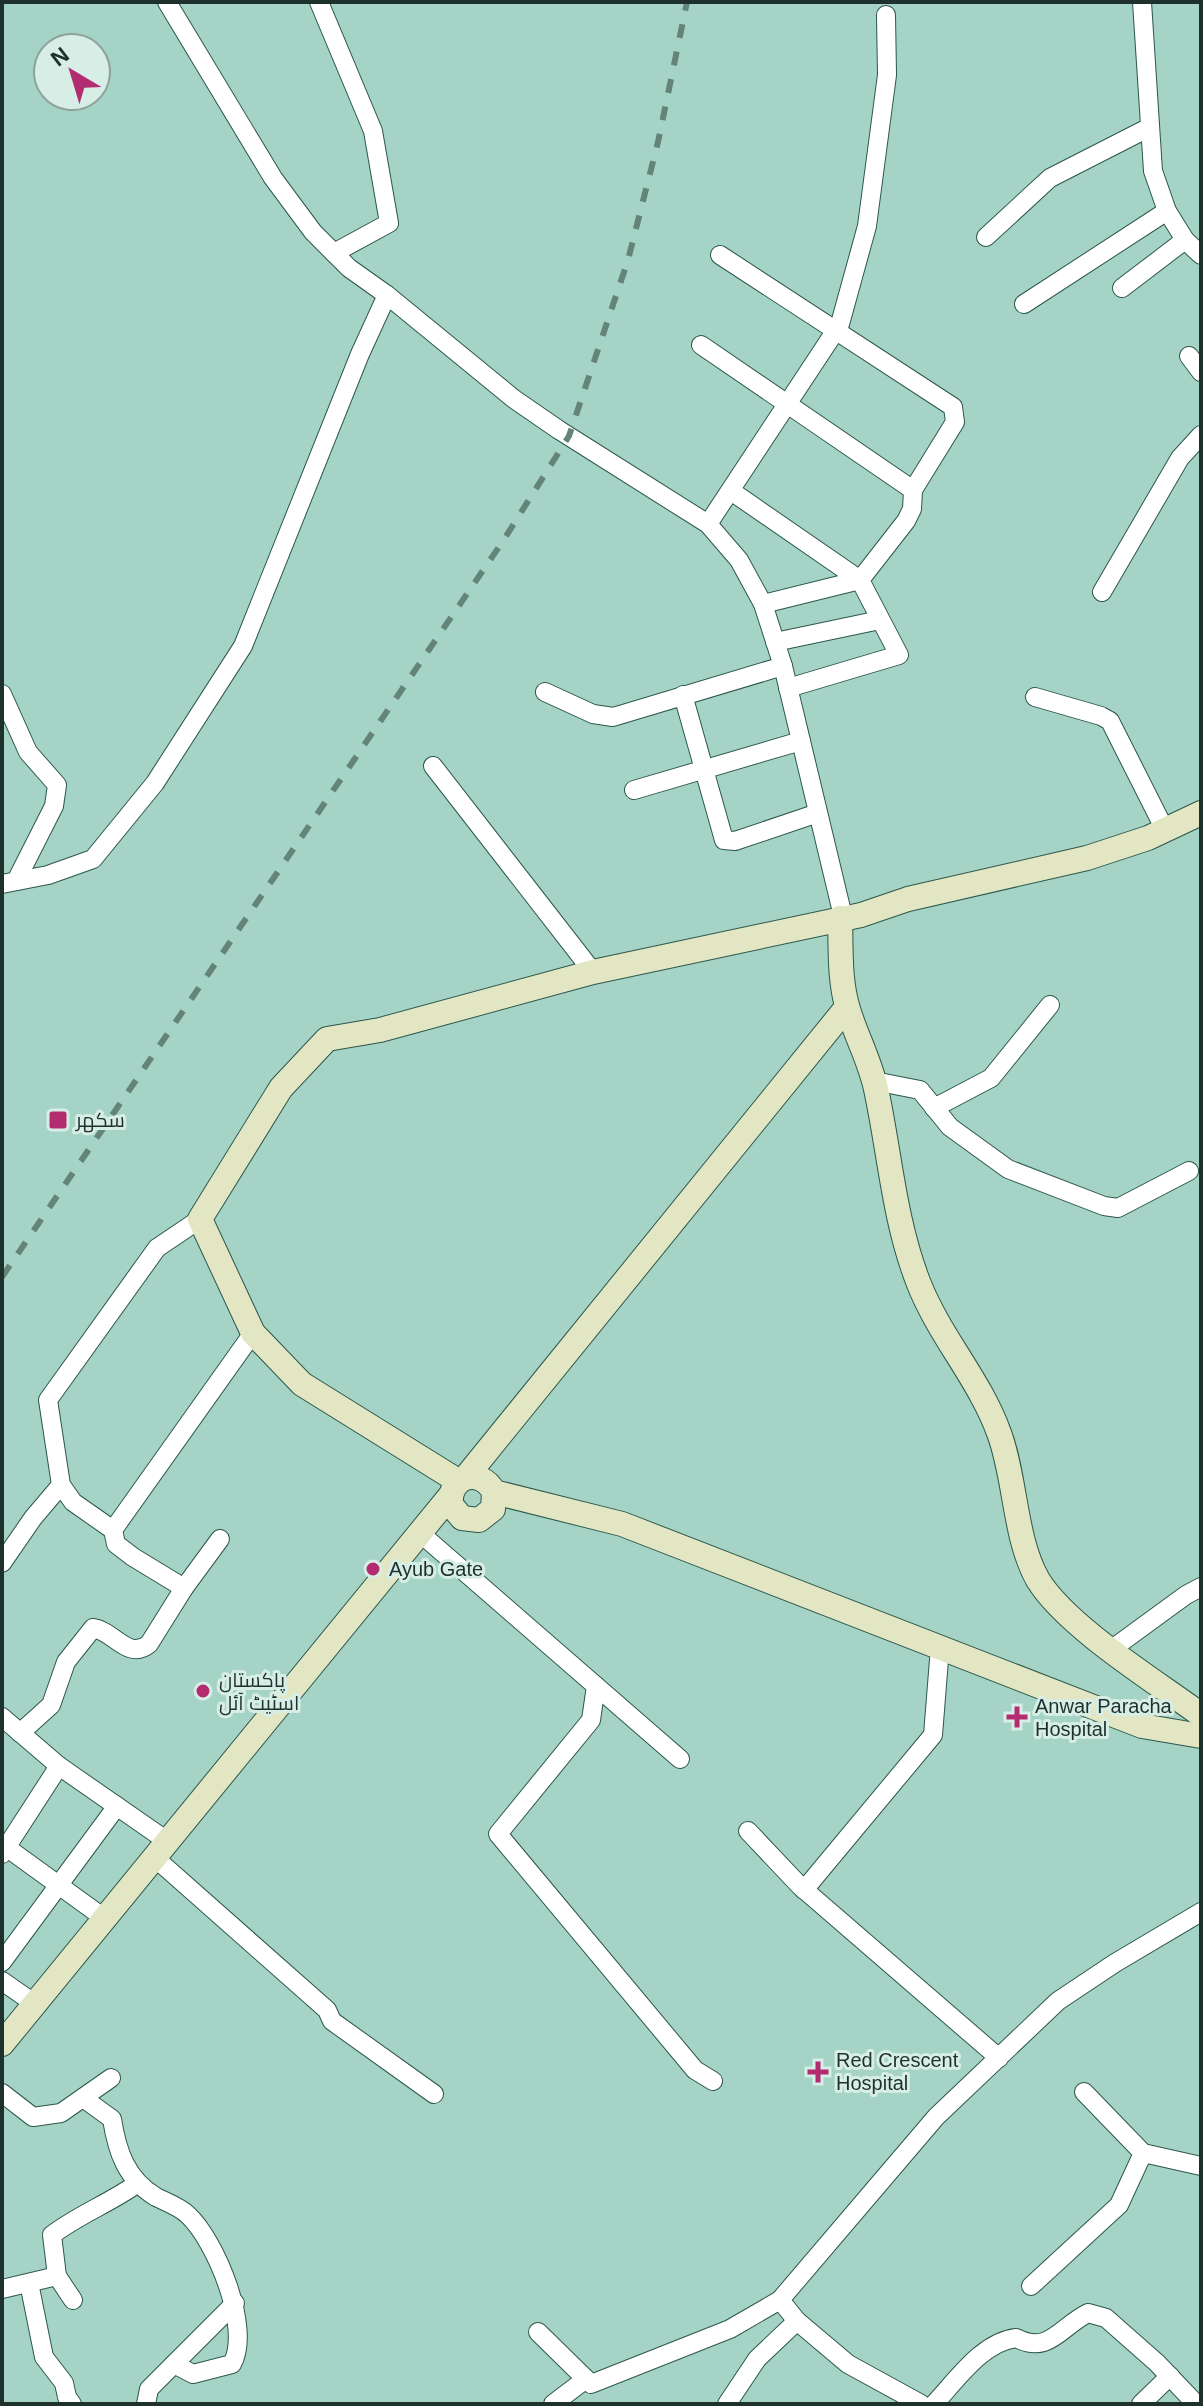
<svg xmlns="http://www.w3.org/2000/svg" width="1203" height="2406" viewBox="0 0 1203 2406" font-family="Arial,Cairo,sans-serif">
  <style>
    .lines { fill: none; stroke-linecap: round; stroke-linejoin: round }
    .street-casing { stroke: #2c574c; stroke-width: 20 }
    .secondary-casing { stroke: #2c574c; stroke-width: 26 }
    .street { stroke: #fff; stroke-width: 18 }
    .secondary { stroke: #e2e6c3; stroke-width: 24 }
    .rail { stroke: #64847a; stroke-width: 6; stroke-dasharray: 14 14; stroke-linecap: butt }
    .poi-dot { fill: #b32c6f; stroke: #d7eee7; stroke-width: 3 }
    .labels { text-anchor: middle; dominant-baseline: central; stroke-width: 6; stroke-linejoin: round; paint-order: stroke }
    .poi-label { font-size: 20px; fill: #1f312c; stroke: #d7eee7; text-anchor: start }
  </style>
  <rect width="100%" height="100%" fill="#a5d3c5"/>
  <g class="lines">
    <defs>
      <g id="street">
        <path d="M167 2 273 178 313 232 349 268 387 295 514 399 559 430 708 524 739 560 763 604 783 666 841 908 840 918"/>
        <path d="M319 2 373 131 389 223 334 253"/>
        <path d="M1142 2 1153 171 1167 211 1185 240 1201 255"/>
        <path d="M986 237 1050 178 1150 127"/>
        <path d="M720 255 953 407 955 422 913 490 912 509 906 521 860 580 763 604"/>
        <path d="M1122 288 1185 240"/>
        <path d="M1024 304 1167 211"/>
        <path d="M701 345 913 490"/>
        <path d="M1189 356 1201 372"/>
        <path d="M731 491 860 580 899 655 788 688"/>
        <path d="M708 524 840 324 867 226 887 75 886 15"/>
        <path d="M1102 592 1180 458 1201 435"/>
        <path d="M775 642 880 620"/>
        <path d="M545 692 593 714 613 717 783 666"/>
        <path d="M2 694 28 752 57 785 54 806 16 881"/>
        <path d="M683 695 724 840 735 841 818 813"/>
        <path d="M1035 697 1101 716 1110 721 1165 830"/>
        <path d="M433 766 593 972"/>
        <path d="M634 790 801 741"/>
        <path d="M2 884 48 875 93 859 155 783 243 646 360 354 387 295"/>
        <path d="M874 1081 920 1090 950 1127 1008 1169 1104 1206 1118 1208 1189 1171"/>
        <path d="M934 1108 991 1078 1050 1005"/>
        <path d="M113 1530 253 1333"/>
        <path d="M420 1533 680 1759"/>
        <path d="M2 1563 33 1518 61 1485"/>
        <path d="M184 1588 133 1557 116 1544 113 1530 73 1502 61 1485 48 1400 157 1248 200 1219"/>
        <path d="M1112 1649 1186 1595 1201 1587"/>
        <path d="M596 1686 591 1720 498 1834 695 2070 713 2081"/>
        <path d="M2 1717 59 1766 167 1841"/>
        <path d="M20 1733 51 1705 66 1662 93 1628C114 1631 128 1661 149 1644L184 1588 220 1539"/>
        <path d="M748 1831 800 1886 999 2058"/>
        <path d="M6 1847 104 1918"/>
        <path d="M2 1854 59 1766"/>
        <path d="M154 1857 327 2010 332 2021 434 2094"/>
        <path d="M804 1890 933 1735 940 1647"/>
        <path d="M2 1962 117 1806"/>
        <path d="M2 1981 35 2004"/>
        <path d="M1084 2092 1143 2153 1201 2166"/>
        <path d="M2 2093 33 2117 61 2113 111 2078"/>
        <path d="M83 2098 112 2119C117 2151 126 2179 156 2197 166 2202 180 2207 188 2215 216 2241 252 2329 232 2364L193 2374 174 2364"/>
        <path d="M57 2276 52 2235C78 2215 110 2203 138 2183"/>
        <path d="M29 2283 44 2357 64 2383 67 2397 72 2404"/>
        <path d="M1031 2286 1119 2205 1143 2153"/>
        <path d="M2 2289 57 2276 73 2300"/>
        <path d="M780 2300 797 2321 848 2364 921 2404"/>
        <path d="M538 2332 591 2384 730 2329 780 2300 936 2117 1058 2001 1115 1963 1201 1912"/>
        <path d="M146 2404 149 2389 235 2303"/>
        <path d="M553 2404 586 2379"/>
        <path d="M727 2404 757 2359 797 2321"/>
        <path d="M934 2404C956 2381 982 2342 1016 2338 1049 2355 1060 2327 1088 2313L1106 2318 1157 2363 1196 2404"/>
        <path d="M1141 2404 1170 2376"/>
      </g>
      <g id="secondary">
        <path d="M840 918C841 948 839 980 848 1009 856 1036 870 1061 876 1089 890 1154 894 1221 919 1284 940 1337 980 1380 999 1433 1016 1478 1014 1538 1038 1580 1067 1627 1155 1681 1201 1715"/>
        <path d="M466 1477 847 1007"/>
        <path d="M458 1481 302 1384 253 1333 200 1219 281 1088 327 1039 380 1030 593 972 861 915 908 899 1087 858 1148 838 1201 813"/>
        <path d="M494 1492 493 1509 479 1520 462 1518 451 1505C448 1476 480 1466 494 1492L622 1524 1142 1726 1201 1736"/>
        <path d="M2 2044 450 1496"/>
      </g>
    </defs>
    <use href="#street" class="street-casing"/>
    <use href="#secondary" class="secondary-casing"/>
    <use href="#street" class="street"/>
    <use href="#secondary" class="secondary"/>
    <path class="rail" d="M2 1277 503 541 569 436 628 260 658 142 687 2"/>
  </g>
  <g class="poi-dot">
    <rect x="48" y="1110" width="20" height="20" rx="4"/>
    <circle cx="373" cy="1569" r="8"/>
    <circle cx="203" cy="1691" r="8"/>
    <path d="M1013 1705h8v8h8v8h-8v8h-8v-8h-8v-8h8z"/>
    <path d="M814 2060h8v8h8v8h-8v8h-8v-8h-8v-8h8z"/>
  </g>
  <g class="labels">
    <g class="poi-label">
      <text x="76" y="1120">سكهر</text>
      <text x="389" y="1569">Ayub Gate</text>
      <text x="219" y="1680">پاکستان<tspan x="219" dy="23">اسٹیٹ آئل</tspan></text>
      <text x="1035" y="1706">Anwar Paracha<tspan x="1035" dy="23">Hospital</tspan></text>
      <text x="836" y="2060">Red Crescent<tspan x="836" dy="23">Hospital</tspan></text>
    </g>
  </g>
  <rect width="1203" height="2406" fill="none" stroke="#1f312c" stroke-width="8"/>
  <g transform="translate(72 72) rotate(322)"><circle r="38" fill="#d7eee7" stroke="#8da29c" stroke-width="2"/>
  <path d="M0-6L14 30L0 20L-14 30Z" fill="#b32c6f"/>
  <text y="-12" font-size="22" font-weight="bold" text-anchor="middle" fill="#1f312c">N</text>
  </g>
</svg>
